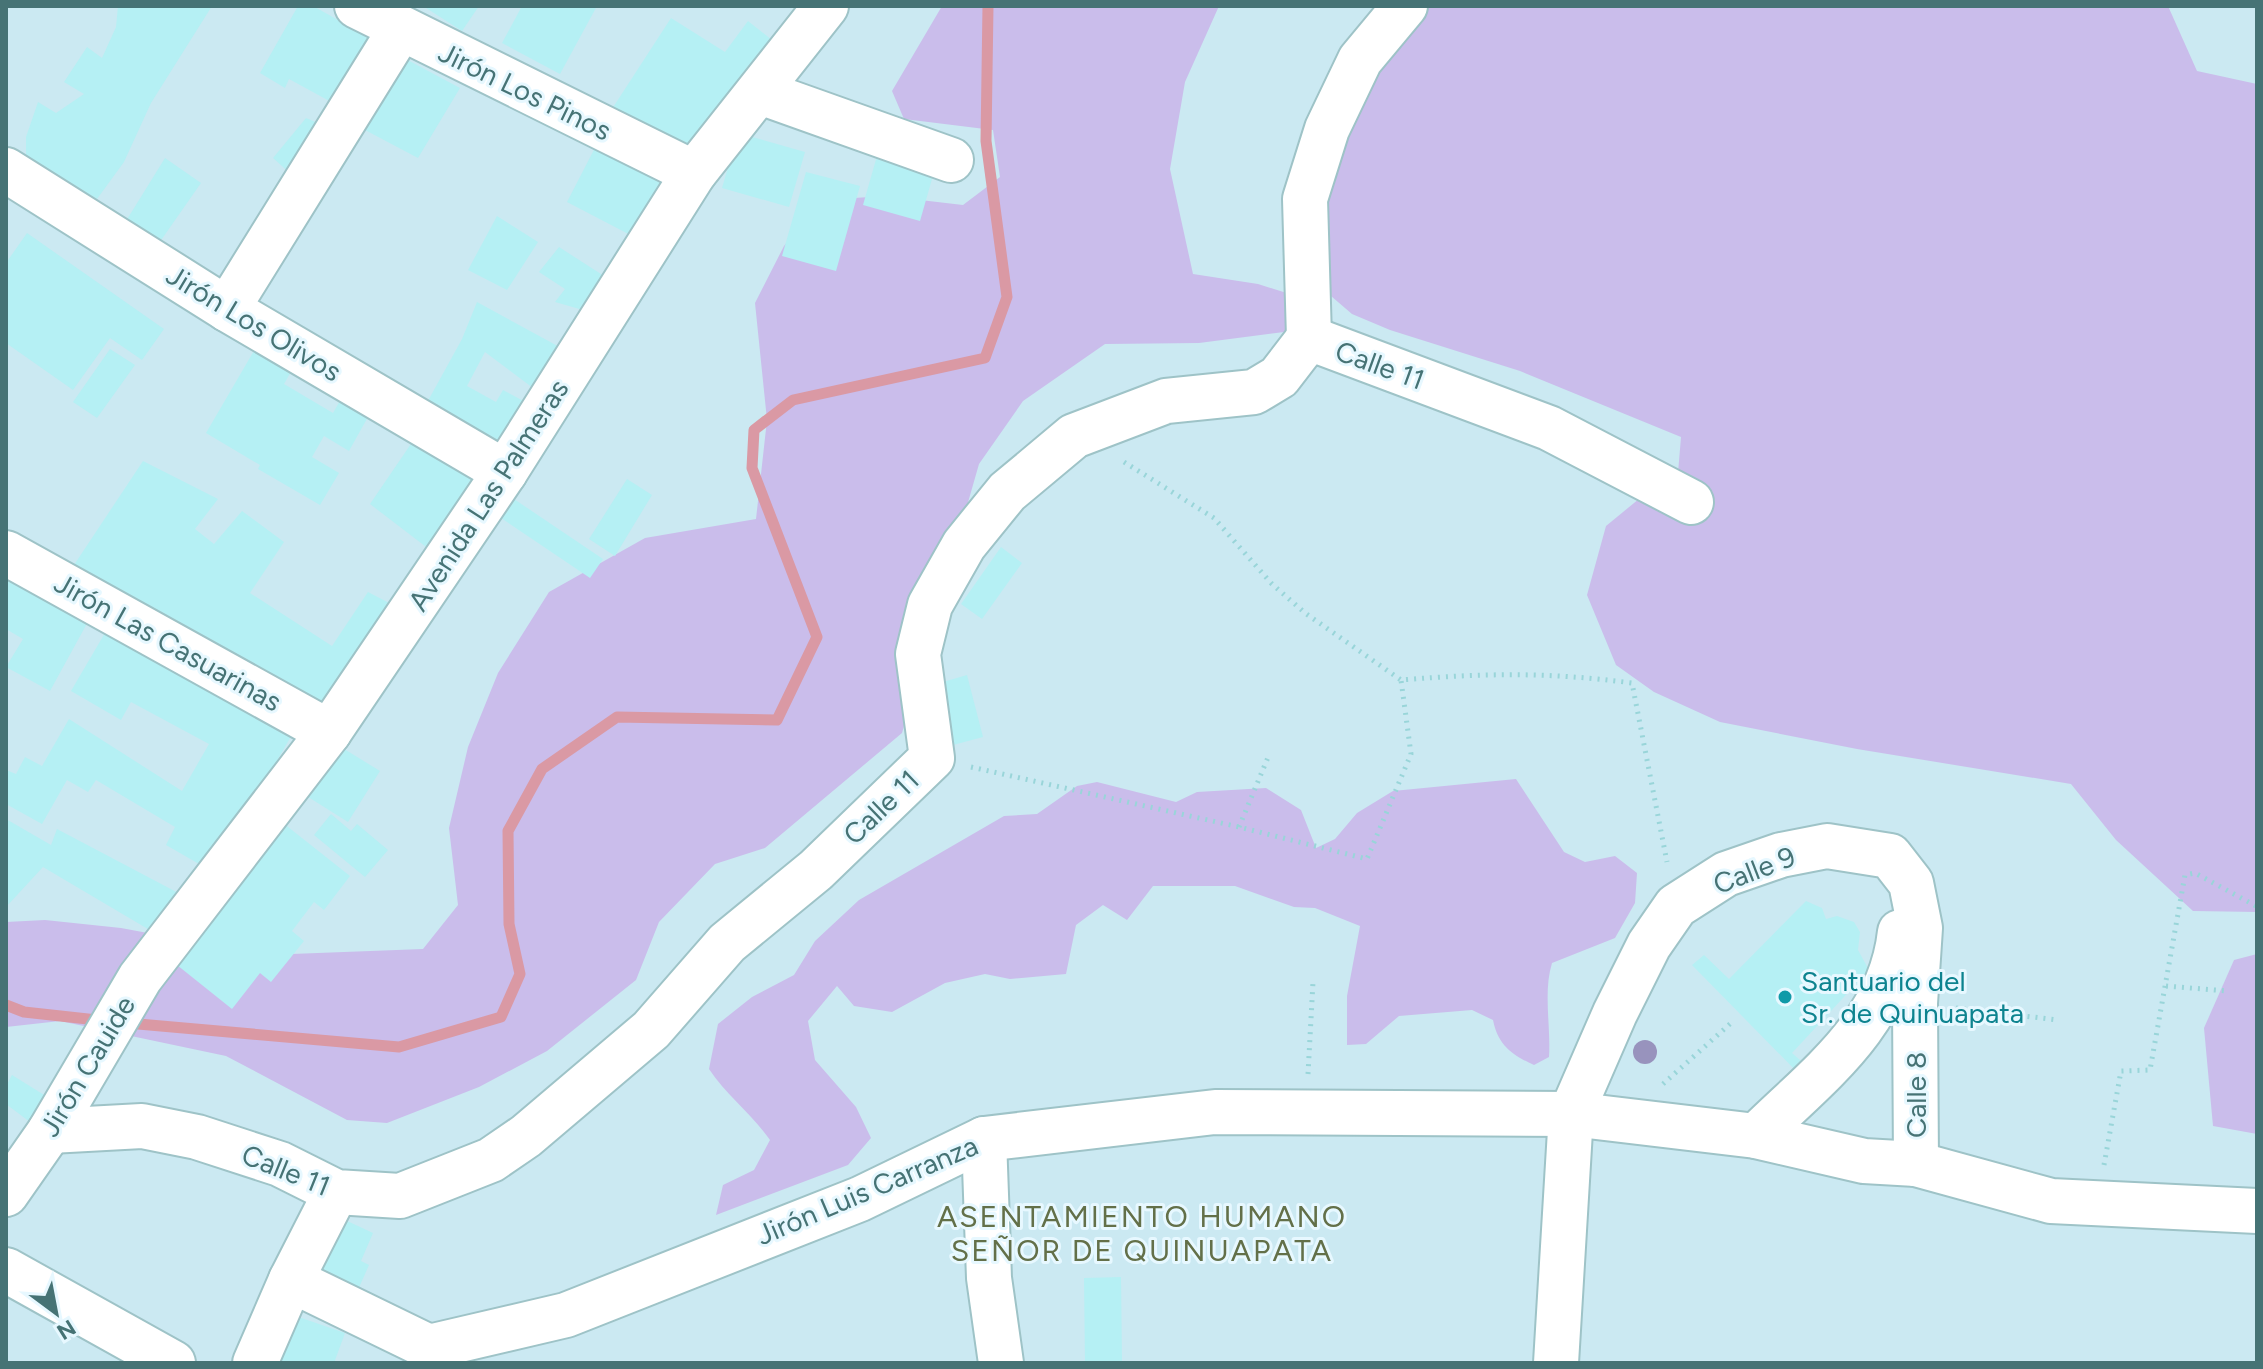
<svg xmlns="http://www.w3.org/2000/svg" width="2263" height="1369" viewBox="0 0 2263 1369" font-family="Figtree,sans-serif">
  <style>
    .residential { fill: #cbe9f2 }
    .green { fill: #cabdeb }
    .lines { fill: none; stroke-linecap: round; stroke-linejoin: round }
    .stream { stroke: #da99a4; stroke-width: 11 }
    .building { fill: #b5f0f4 }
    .minor-casing { stroke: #9ec3c7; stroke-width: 48 }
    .path { stroke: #99d5d9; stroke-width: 5; stroke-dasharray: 2 6; stroke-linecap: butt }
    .minor { stroke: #fff; stroke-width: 44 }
    .tree { fill: #9893bd }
    .culture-dot { fill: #0f9aa8; stroke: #e7f8ff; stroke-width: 3 }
    .labels { text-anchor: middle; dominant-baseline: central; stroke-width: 6; stroke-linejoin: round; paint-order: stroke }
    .street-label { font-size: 28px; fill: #467375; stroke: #e7f8ff }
    .culture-label { font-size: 28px; fill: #0d838f; stroke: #e7f8ff; text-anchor: start }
    .neighbourhood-label { font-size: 30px; letter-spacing: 2px; fill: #637049; stroke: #e7f8ff }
  </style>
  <rect width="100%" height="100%" fill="#dff5fd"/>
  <rect class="residential" x="6" y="6" width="2251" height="1357"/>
  <g class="green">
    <path d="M942 6H1219L1185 82 1170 169 1193 274 1258 284 1312 301 1292 331 1199 343 1105 344 1023 401 979 464 902 733 765 848 715 864 659 922 636 980 547 1051 479 1087 387 1123 347 1120 226 1056 60 1021 6 1027V922L45 920 121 928 265 955 423 949 458 905 449 828 468 747 498 673 549 592 645 538 756 519 767 420 755 303 784 246 822 200 886 196 963 205 1000 177 993 130 904 119 892 91Z"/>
    <path d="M1425 6H2168L2197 71 2257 84V912L2193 911 2116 840 2071 784 1857 749 1720 722 1654 692 1616 665 1587 595 1606 526 1645 494 1678 473 1681 437 1520 371 1390 330 1352 314 1317 284 1315 207 1369 82Z"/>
    <path d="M1516 779 1564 852 1585 862 1615 856 1637 873 1635 903 1615 938 1552 963C1543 992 1551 1027 1549 1057L1534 1065C1512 1055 1498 1045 1493 1020L1472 1010 1399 1016 1366 1044 1347 1045V996L1360 926 1315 908 1294 907 1235 886H1153L1127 920 1103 905 1076 925 1066 974 1010 979 985 974 945 983 892 1012 854 1006 837 986 808 1021 815 1060 856 1107 871 1138 848 1165 716 1215 723 1185 754 1170 770 1140C752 1114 727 1096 709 1069L718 1024 752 997 794 975 815 941 859 900 1004 816 1037 814 1077 786 1097 782 1176 802 1197 792 1266 788 1301 810 1316 848 1335 839 1357 813 1393 791Z"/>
    <path d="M2257 954V1134L2213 1126 2204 1028 2234 960Z"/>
  </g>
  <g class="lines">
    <g class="stream">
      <path d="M6 1005 24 1012 106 1021"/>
      <path d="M127 1023 399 1047 501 1017 520 974 509 924 508 831 542 769 617 717 777 720 817 637 752 468 754 430 793 400 985 358 1007 297 986 141 988 6"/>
    </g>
  </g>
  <g class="building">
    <path d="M118 6H212L151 103 124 162 97 199 26 161V137L38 102 56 113 84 94 64 82 87 47 102 58 116 27Z"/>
    <path d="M298 6H313L381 44 344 109 289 79 285 88 260 73Z"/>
    <path d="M423 6H479L462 31Z"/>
    <path d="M522 6H597L560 74 502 43Z"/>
    <path d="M671 18 725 52 748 21 772 40 756 67 748 66 687 161 610 112Z"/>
    <path d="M402 57 460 88 418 158 365 130Z"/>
    <path d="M306 118 323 125 292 175 273 158Z"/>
    <path d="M738 133 805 152 789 207 722 188Z"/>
    <path d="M599 140 670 178 638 239 567 202Z"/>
    <path d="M877 156 934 172 920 221 863 205Z"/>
    <path d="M165 158 201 183 157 246 126 221Z"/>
    <path d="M806 172 860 186 836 271 782 256Z"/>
    <path d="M497 216 538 242 507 290 468 270Z"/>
    <path d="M27 233 164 329 142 360 110 338 73 390 6 343V263Z"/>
    <path d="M559 247 604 276 583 310 555 302 565 289 539 272Z"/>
    <path d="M477 302 565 350 537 391 485 352 467 386 496 402 503 390 533 406 508 454 424 408 462 339Z"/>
    <path d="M110 349 135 365 97 418 73 402Z"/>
    <path d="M255 349 292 370 284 384 333 413 345 392 373 408 349 451 324 436 312 457 339 473 320 505 258 469 260 465 206 433Z"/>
    <path d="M415 438 483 478 434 553 370 504Z"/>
    <path d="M143 461 218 499 195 529 214 544 242 511 284 542 250 593 332 646 368 592 395 606 328 710 140 607 74 565Z"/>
    <path d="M627 479 652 495 615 556 589 539Z"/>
    <path d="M511 497 603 559 590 578 498 516Z"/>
    <path d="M1001 547 1022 563 982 619 961 604Z"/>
    <path d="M6 576 90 618 50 691 6 667 23 639 6 629Z"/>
    <path d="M109 626 297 726 213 872 166 845 175 827 96 780 88 792 67 780 42 824 6 804V770L16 774 25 757 42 766 69 719 182 791 209 744 131 702 121 720 71 691Z"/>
    <path d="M967 675 983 737 953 745 936 684Z"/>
    <path d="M336 744 380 771 348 822 305 795Z"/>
    <path d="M331 814 351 831 357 824 388 850 365 877 314 835Z"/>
    <path d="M6 819 51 845 57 829 184 896 158 935 43 867 6 907Z"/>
    <path d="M278 819 350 876 324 910 314 902 292 931 304 941 271 982 260 973 232 1009 167 957Z"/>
    <path d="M1806 901 1822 908 1826 919 1837 916 1854 922 1860 932 1858 950 1869 970 1792 1053 1808 1067 1800 1075 1692 965 1704 955 1729 979Z"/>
    <path d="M12 1075 57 1103 42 1131 6 1104V1086Z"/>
    <path d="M343 1219 373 1233 361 1261 369 1265 353 1301 314 1284Z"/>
    <path d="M1121 1277 1122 1363H1085L1084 1278Z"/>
    <path d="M287 1313 345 1333 334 1363H269Z"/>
  </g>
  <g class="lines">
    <defs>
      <g id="minor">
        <path d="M357 6 694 173"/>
        <path d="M760 92 951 160"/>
        <path d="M6 170 227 309 505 472"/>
        <path d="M227 309 400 30"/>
        <path d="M1309 338 1305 199 1327 129 1360 60 1405 6"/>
        <path d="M6 553 329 732"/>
        <path d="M50 1131 142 1126 197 1137 280 1164 336 1192 400 1196 491 1160 526 1136 651 1030 727 943 816 870 932 758 918 654 930 605 964 545 1007 492 1074 436 1166 401 1254 392 1279 377 1309 338 1549 428 1691 502"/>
        <path d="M1756 1136C1818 1075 1890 1024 1900 932"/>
        <path d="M984 1139 989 1278 1001 1363"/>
        <path d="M6 1194 50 1131 140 978 329 732 505 472 694 173 826 6"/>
        <path d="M6 1270 173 1363"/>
        <path d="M291 1280 429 1347 566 1315 860 1199 984 1139 1215 1112 1571 1114 1756 1136 1864 1161 1916 1164 2051 1201 2257 1211"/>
        <path d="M255 1363 291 1280 336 1192"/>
        <path d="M1556 1363 1571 1114 1615 1013 1649 945 1676 906 1726 874 1781 855 1827 846 1890 856 1911 883 1920 928 1915 1003 1916 1164"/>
      </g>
    </defs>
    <use href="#minor" class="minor-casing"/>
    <g class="path">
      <path d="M1124 462 1214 518 1272 584 1305 613 1401 680"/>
      <path d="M971 767 1239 827 1367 859 1411 754 1401 680C1486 673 1548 672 1632 683L1667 862"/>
      <path d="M1239 827 1269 755"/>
      <path d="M2166 986 2227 991"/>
      <path d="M1956 1008 2058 1020"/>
      <path d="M1308 1074 1313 982"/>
      <path d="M1663 1084 1731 1023"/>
      <path d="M2104 1165 2121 1071 2150 1070 2185 875 2195 873 2256 906"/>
    </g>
    <use href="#minor" class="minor"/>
  </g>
  <circle class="tree" cx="1645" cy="1052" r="12"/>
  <circle class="culture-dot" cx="1785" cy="997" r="8"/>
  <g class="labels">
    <g class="street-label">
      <text transform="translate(525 91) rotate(26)">Jirón Los Pinos</text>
      <text transform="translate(254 323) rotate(31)">Jirón Los Olivos</text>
      <text transform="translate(1380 365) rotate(20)">Calle 11</text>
      <text transform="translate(488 495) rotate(-57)">Avenida Las Palmeras</text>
      <text transform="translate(168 642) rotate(29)">Jirón Las Casuarinas</text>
      <text transform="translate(881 807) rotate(-44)">Calle 11</text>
      <text transform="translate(1754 870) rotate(-21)">Calle 9</text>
      <text transform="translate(87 1066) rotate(-59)">Jirón Cauide</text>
      <text transform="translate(1916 1095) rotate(-90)">Calle 8</text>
      <text transform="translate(286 1170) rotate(22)">Calle 11</text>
      <text transform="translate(867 1190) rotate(-23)">Jirón Luis Carranza</text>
    </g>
    <g class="culture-label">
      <text x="1801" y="981">Santuario del<tspan x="1801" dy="32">Sr. de Quinuapata</tspan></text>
    </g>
    <g class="neighbourhood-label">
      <text x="1142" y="1216">ASENTAMIENTO HUMANO<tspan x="1142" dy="34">SEÑOR DE QUINUAPATA</tspan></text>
    </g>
  </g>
  <rect width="2263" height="1369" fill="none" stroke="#467375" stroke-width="16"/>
  <g transform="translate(56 1313) rotate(148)" stroke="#e7f8ff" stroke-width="6" paint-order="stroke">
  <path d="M0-6L14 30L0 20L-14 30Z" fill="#467375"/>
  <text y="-12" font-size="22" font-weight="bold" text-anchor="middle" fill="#467375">N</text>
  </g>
</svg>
